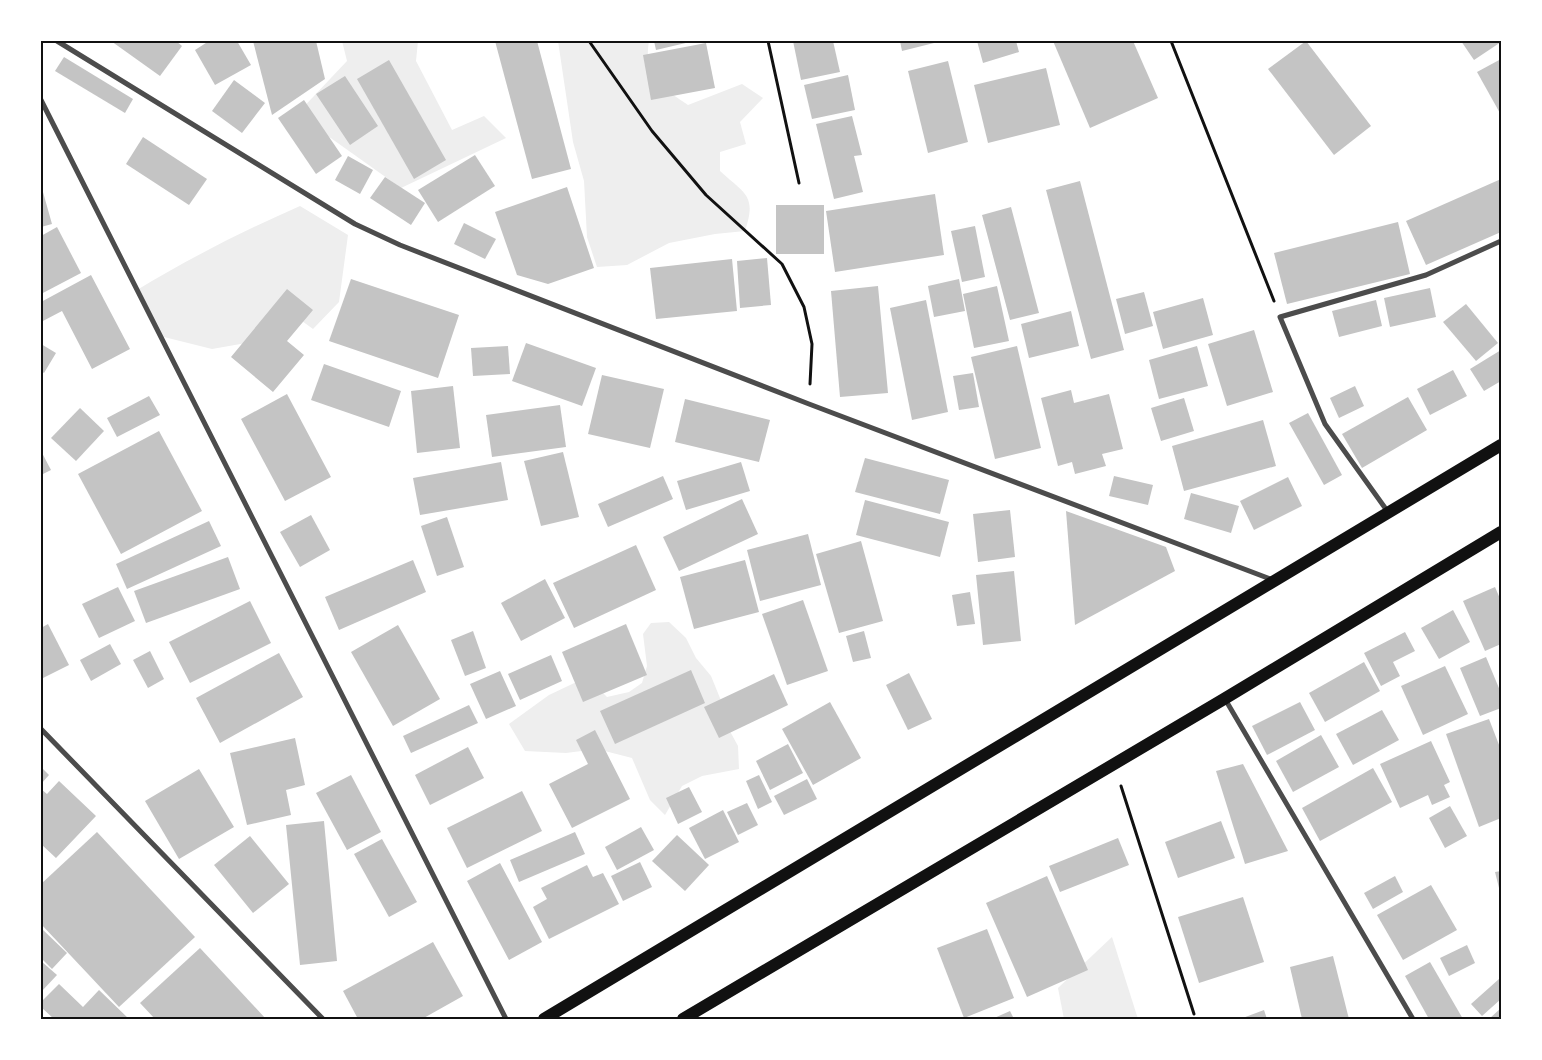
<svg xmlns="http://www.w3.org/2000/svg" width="1542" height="1060" viewBox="0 0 1542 1060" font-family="Helvetica,sans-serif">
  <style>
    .green { fill: #eee }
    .building { fill: #c4c4c4 }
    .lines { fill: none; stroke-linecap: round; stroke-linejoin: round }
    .path { stroke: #111; stroke-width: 3 }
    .minor { stroke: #4c4c4c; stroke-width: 5 }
    .primary { stroke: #111; stroke-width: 12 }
    .neatline { fill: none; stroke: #111; stroke-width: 2 }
  </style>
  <rect width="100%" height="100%" fill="#fff"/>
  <g class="green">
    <path d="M342 41H418L416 61 452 130 484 116 506 138 401 188 297 114 347 61Z"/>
    <path d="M558 41H649C643 77 661 87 688 105L742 84 763 98 740 122 746 144 720 152V171C745 194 757 195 745 231L715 234 669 243 627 265 597 267 587 237 584 181 573 142Z"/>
    <path d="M300 206 348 235 339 302 313 329 284 308 258 341 212 349 160 336 137 290C190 258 243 231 300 206Z"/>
    <path d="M669 622 686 638 696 658 711 676 722 703 726 724 738 746 739 769 702 776 682 786 665 815 650 800 632 758 597 749 566 753 525 751 509 724 549 695 587 677 607 697 629 692 642 683 647 666 643 634 651 623Z"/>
    <path d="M1112 937 1138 1019H1064L1058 988Z"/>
  </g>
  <g class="building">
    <path d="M111 41H176L182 46 160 76Z"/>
    <path d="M209 41H237L251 65 215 85 195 50Z"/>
    <path d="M253 41H316L325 79 272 115Z"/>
    <path d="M495 41H537L571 169 532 179Z"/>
    <path d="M654 41H690V42L656 50Z"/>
    <path d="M793 41H833L840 72 801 80Z"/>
    <path d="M900 41H938V42L902 51Z"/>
    <path d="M977 41H1016L1019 52 983 63Z"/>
    <path d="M1053 41H1133L1158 98 1090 128Z"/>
    <path d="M1306 41 1371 126 1334 155 1268 69Z"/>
    <path d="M1461 41H1501V42L1474 60Z"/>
    <path d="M706 43 715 88 651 100 643 55Z"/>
    <path d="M64 57 133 99 125 113 55 71Z"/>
    <path d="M1501 59V115L1477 72Z"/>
    <path d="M389 60 446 160 414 179 357 79Z"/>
    <path d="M948 61 968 142 928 153 908 71Z"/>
    <path d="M1046 68 1060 125 988 143 974 85Z"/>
    <path d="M848 75 855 110 812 119 804 85Z"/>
    <path d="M345 76 378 126 350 145 316 94Z"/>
    <path d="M234 80 265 103 242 133 212 111Z"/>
    <path d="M304 100 342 156 316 174 278 118Z"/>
    <path d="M852 116 862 155 854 156 863 192 834 199 816 124Z"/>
    <path d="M143 137 207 179 189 205 126 164Z"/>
    <path d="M475 155 495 186 438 222 418 190Z"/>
    <path d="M348 156 373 170 360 194 335 180Z"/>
    <path d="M385 177 425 203 411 225 370 198Z"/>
    <path d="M1501 179V232L1426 265 1406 221Z"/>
    <path d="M1080 181 1124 350 1091 359 1046 190Z"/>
    <path d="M41 185 52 224 41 227Z"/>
    <path d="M567 187 594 268 548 284 517 275 495 212Z"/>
    <path d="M935 194 944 255 835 272 826 211Z"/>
    <rect x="776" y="205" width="48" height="49"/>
    <path d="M1011 207 1039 313 1010 320 982 215Z"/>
    <path d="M1398 222 1410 274 1287 304 1274 253Z"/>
    <path d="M464 223 496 239 485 259 454 244Z"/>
    <path d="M975 226 985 277 962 282 951 231Z"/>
    <path d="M57 227 81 273 41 294V236Z"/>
    <path d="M767 258 771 305 740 308 737 261Z"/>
    <path d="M732 259 737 311 656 319 650 268Z"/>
    <path d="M91 275 130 349 92 369 62 311 41 322V302Z"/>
    <path d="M351 279 459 315 438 378 329 341Z"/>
    <path d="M959 279 965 311 934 317 928 286Z"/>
    <path d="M878 286 888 393 840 397 831 291Z"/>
    <path d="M997 286 1009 341 974 348 963 294Z"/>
    <path d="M1430 288 1436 317 1390 327 1384 298Z"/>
    <path d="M287 289 313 310 287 341 304 355 273 392 231 357Z"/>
    <path d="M1144 292 1153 326 1125 334 1116 299Z"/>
    <path d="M1203 298 1213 335 1163 349 1153 312Z"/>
    <path d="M926 300 948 412 912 420 890 308Z"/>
    <path d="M1376 300 1382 326 1339 337 1332 311Z"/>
    <path d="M1466 304 1498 343 1476 361 1443 322Z"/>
    <path d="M1071 311 1079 346 1029 358 1021 324Z"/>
    <path d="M1254 330 1273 392 1227 406 1208 344Z"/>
    <path d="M526 343 596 368 582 406 512 381Z"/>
    <path d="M41 344 56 353 44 373 41 371Z"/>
    <path d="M508 346 510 374 473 376 471 348Z"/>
    <path d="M1017 346 1041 448 995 459 971 357Z"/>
    <path d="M1197 346 1208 386 1159 399 1149 360Z"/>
    <path d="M1501 350V381L1484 391 1470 369Z"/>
    <path d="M324 364 401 391 389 427 311 400Z"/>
    <path d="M1453 370 1467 396 1430 415 1417 389Z"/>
    <path d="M973 373 979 407 959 410 953 376Z"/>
    <path d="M602 375 664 389 650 448 588 434Z"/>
    <path d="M453 386 460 448 417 453 411 391Z"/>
    <path d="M1355 386 1364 406 1339 418 1330 398Z"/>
    <path d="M1071 390 1074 403 1109 394 1123 449 1102 454 1106 466 1075 474 1072 462 1058 466 1041 398Z"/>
    <path d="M287 394 331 477 285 501 241 419Z"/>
    <path d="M149 396 160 415 117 437 107 418Z"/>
    <path d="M1408 397 1427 430 1362 468 1342 434Z"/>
    <path d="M1184 398 1194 431 1161 441 1151 408Z"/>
    <path d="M685 399 770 420 759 462 675 442Z"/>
    <path d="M560 405 566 447 492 457 486 415Z"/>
    <path d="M80 408 104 431 76 461 51 438Z"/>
    <path d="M1308 413 1342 475 1324 485 1289 423Z"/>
    <path d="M1263 420 1276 466 1184 491 1172 446Z"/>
    <path d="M159 431 202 511 121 554 78 474Z"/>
    <path d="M41 451 51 470 41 475Z"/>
    <path d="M563 452 579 517 541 526 524 461Z"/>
    <path d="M865 458 949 480 940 514 855 492Z"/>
    <path d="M501 462 508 500 420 515 413 478Z"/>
    <path d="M741 462 750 491 686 510 677 481Z"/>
    <path d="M663 476 673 499 608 527 598 504Z"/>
    <path d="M1114 476 1153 485 1148 505 1109 496Z"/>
    <path d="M1288 477 1302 506 1254 530 1240 501Z"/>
    <path d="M1191 493 1239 506 1231 533 1184 519Z"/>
    <path d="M742 499 758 534 679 571 663 537Z"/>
    <path d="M865 500 949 522 940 557 856 535Z"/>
    <path d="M1010 510 1015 557 978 562 973 514Z"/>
    <path d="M1066 511 1166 547 1175 571 1075 625Z"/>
    <path d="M311 515 330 550 300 567 280 532Z"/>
    <path d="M447 517 464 567 437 576 421 526Z"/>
    <path d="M209 521 221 546 127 589 116 564Z"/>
    <path d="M808 534 821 585 760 601 747 550Z"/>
    <path d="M861 541 883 621 839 633 816 554Z"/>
    <path d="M636 545 656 590 574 628 553 583Z"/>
    <path d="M228 557 240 589 146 623 134 591Z"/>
    <path d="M413 560 426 592 339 630 325 597Z"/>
    <path d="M745 560 759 612 694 629 680 577Z"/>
    <path d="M1014 571 1021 641 983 645 976 575Z"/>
    <path d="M545 579 565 618 521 641 501 603Z"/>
    <path d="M118 587 135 621 99 638 82 604Z"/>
    <path d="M1495 587 1501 601V644L1485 651 1463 601Z"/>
    <path d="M970 592 975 624 957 626 952 595Z"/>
    <path d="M803 600 828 671 787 685 762 614Z"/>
    <path d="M250 601 271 643 190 683 169 642Z"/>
    <path d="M1453 610 1470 642 1439 659 1421 628Z"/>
    <path d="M48 624 69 665 41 679V628Z"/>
    <path d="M626 624 647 675 583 702 562 652Z"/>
    <path d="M398 625 440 699 393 726 351 652Z"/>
    <path d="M473 631 486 668 465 676 451 640Z"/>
    <path d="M864 631 871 658 853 662 846 636Z"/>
    <path d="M1405 632 1415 651 1393 662 1400 676 1381 686 1364 653Z"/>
    <path d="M110 644 121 664 91 681 80 660Z"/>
    <path d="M150 651 164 679 148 688 133 660Z"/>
    <path d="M279 653 303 697 220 743 196 698Z"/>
    <path d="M551 655 562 681 520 700 508 674Z"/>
    <path d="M1486 657 1501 693V708L1480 716 1460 668Z"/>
    <path d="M1364 662 1380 691 1325 722 1309 693Z"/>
    <path d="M1445 666 1468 714 1423 735 1401 686Z"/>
    <path d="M691 670 705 703 615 744 600 711Z"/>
    <path d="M500 671 516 706 486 719 470 684Z"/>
    <path d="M909 673 932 719 908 730 886 685Z"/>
    <path d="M774 674 788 705 719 738 704 707Z"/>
    <path d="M830 702 861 758 813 785 782 729Z"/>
    <path d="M1300 702 1315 730 1267 755 1252 726Z"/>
    <path d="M469 705 478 723 411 753 403 736Z"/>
    <path d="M1382 710 1399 740 1353 765 1336 734Z"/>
    <path d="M1489 719 1501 750V818L1479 827 1446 734Z"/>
    <path d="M595 730 630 799 572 828 549 784 588 764 576 740Z"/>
    <path d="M1321 735 1339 767 1293 792 1276 761Z"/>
    <path d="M295 738 305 785 286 790 291 815 247 825 230 753Z"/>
    <path d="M1431 741 1450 782 1444 785 1450 797 1432 805 1428 795 1400 808 1380 764Z"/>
    <path d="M788 744 803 773 770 790 756 761Z"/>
    <path d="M468 747 484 778 430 805 415 775Z"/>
    <path d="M1243 764 1288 851 1245 864 1216 771Z"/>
    <path d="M41 767 49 775 41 784Z"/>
    <path d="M1373 768 1392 802 1320 841 1302 808Z"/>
    <path d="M199 769 234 827 179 859 145 801Z"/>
    <path d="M351 775 381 832 347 850 316 793Z"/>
    <path d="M759 775 772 802 758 809 746 781Z"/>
    <path d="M807 779 817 799 784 815 774 796Z"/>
    <path d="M59 781 96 816 56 858 41 844V789L47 794Z"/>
    <path d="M689 787 702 812 678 824 666 798Z"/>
    <path d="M522 791 542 831 467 868 447 828Z"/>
    <path d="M747 803 758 825 738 835 727 812Z"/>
    <path d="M1450 806 1467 836 1445 848 1429 818Z"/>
    <path d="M723 810 739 842 705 859 689 828Z"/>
    <path d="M324 821 337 961 300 965 286 825Z"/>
    <path d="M1221 821 1235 858 1178 878 1165 842Z"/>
    <path d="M641 827 654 850 617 870 605 847Z"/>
    <path d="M97 832 195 937 119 1007 41 924V884Z"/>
    <path d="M575 832 585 854 519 882 510 860Z"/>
    <path d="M677 835 709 865 685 891 652 861Z"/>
    <path d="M250 836 289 884 253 913 214 865Z"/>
    <path d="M1118 838 1129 865 1060 892 1049 866Z"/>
    <path d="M382 839 417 902 389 917 354 854Z"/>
    <path d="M640 862 652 887 623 901 611 876Z"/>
    <path d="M500 863 542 942 509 960 467 881Z"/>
    <path d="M587 865 593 877 603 873 619 904 549 939 533 907 547 899 541 888Z"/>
    <path d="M1501 871V892H1500L1495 872Z"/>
    <path d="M1047 876 1088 970 1027 997 986 903Z"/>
    <path d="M1395 876 1403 892 1373 909 1364 893Z"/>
    <path d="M1431 885 1457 930 1403 960 1377 915Z"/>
    <path d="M1243 897 1264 962 1199 983 1178 917Z"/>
    <path d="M41 928 67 953 52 969 41 958Z"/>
    <path d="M987 929 1014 998 964 1018 937 948Z"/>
    <path d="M433 942 463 996 422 1019H358L343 991Z"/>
    <path d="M1467 945 1475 963 1449 976 1440 958Z"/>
    <path d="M200 948 266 1019H155L140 1003Z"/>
    <path d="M1333 956 1349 1019H1302L1290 967Z"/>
    <path d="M41 961 57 975 41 992Z"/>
    <path d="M1430 962 1463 1019H1429L1405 976Z"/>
    <path d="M1499 979 1501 982V999L1482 1016 1471 1004Z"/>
    <path d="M59 984 83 1007 99 990 129 1019H54L41 1007V1002Z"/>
    <path d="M1501 1008V1019H1489Z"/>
    <path d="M1264 1010 1267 1019H1240Z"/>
    <path d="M1010 1011 1014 1019H992Z"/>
  </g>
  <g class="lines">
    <g class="path">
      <path d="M589 41 652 131 706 195 782 264 804 307 812 344 810 384"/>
      <path d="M768 41 799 183"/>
      <path d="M1171 41 1274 301"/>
      <path d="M1121 786 1194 1014"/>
    </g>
    <g class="minor">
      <path d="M57 41 355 224 400 245 809 404 1273 580"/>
      <path d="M41 100 506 1019"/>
      <path d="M1388 512 1325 424 1280 317 1426 275 1501 241"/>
      <path d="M1225 699 1413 1019"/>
      <path d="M41 729 323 1019"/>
    </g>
    <g class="primary">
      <path d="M544 1019 1501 445"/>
      <path d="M683 1019 1224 699 1501 532"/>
    </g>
  </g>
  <rect width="1542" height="1060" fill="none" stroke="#ffffff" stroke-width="85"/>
  <rect x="42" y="42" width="1458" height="976" class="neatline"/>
</svg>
